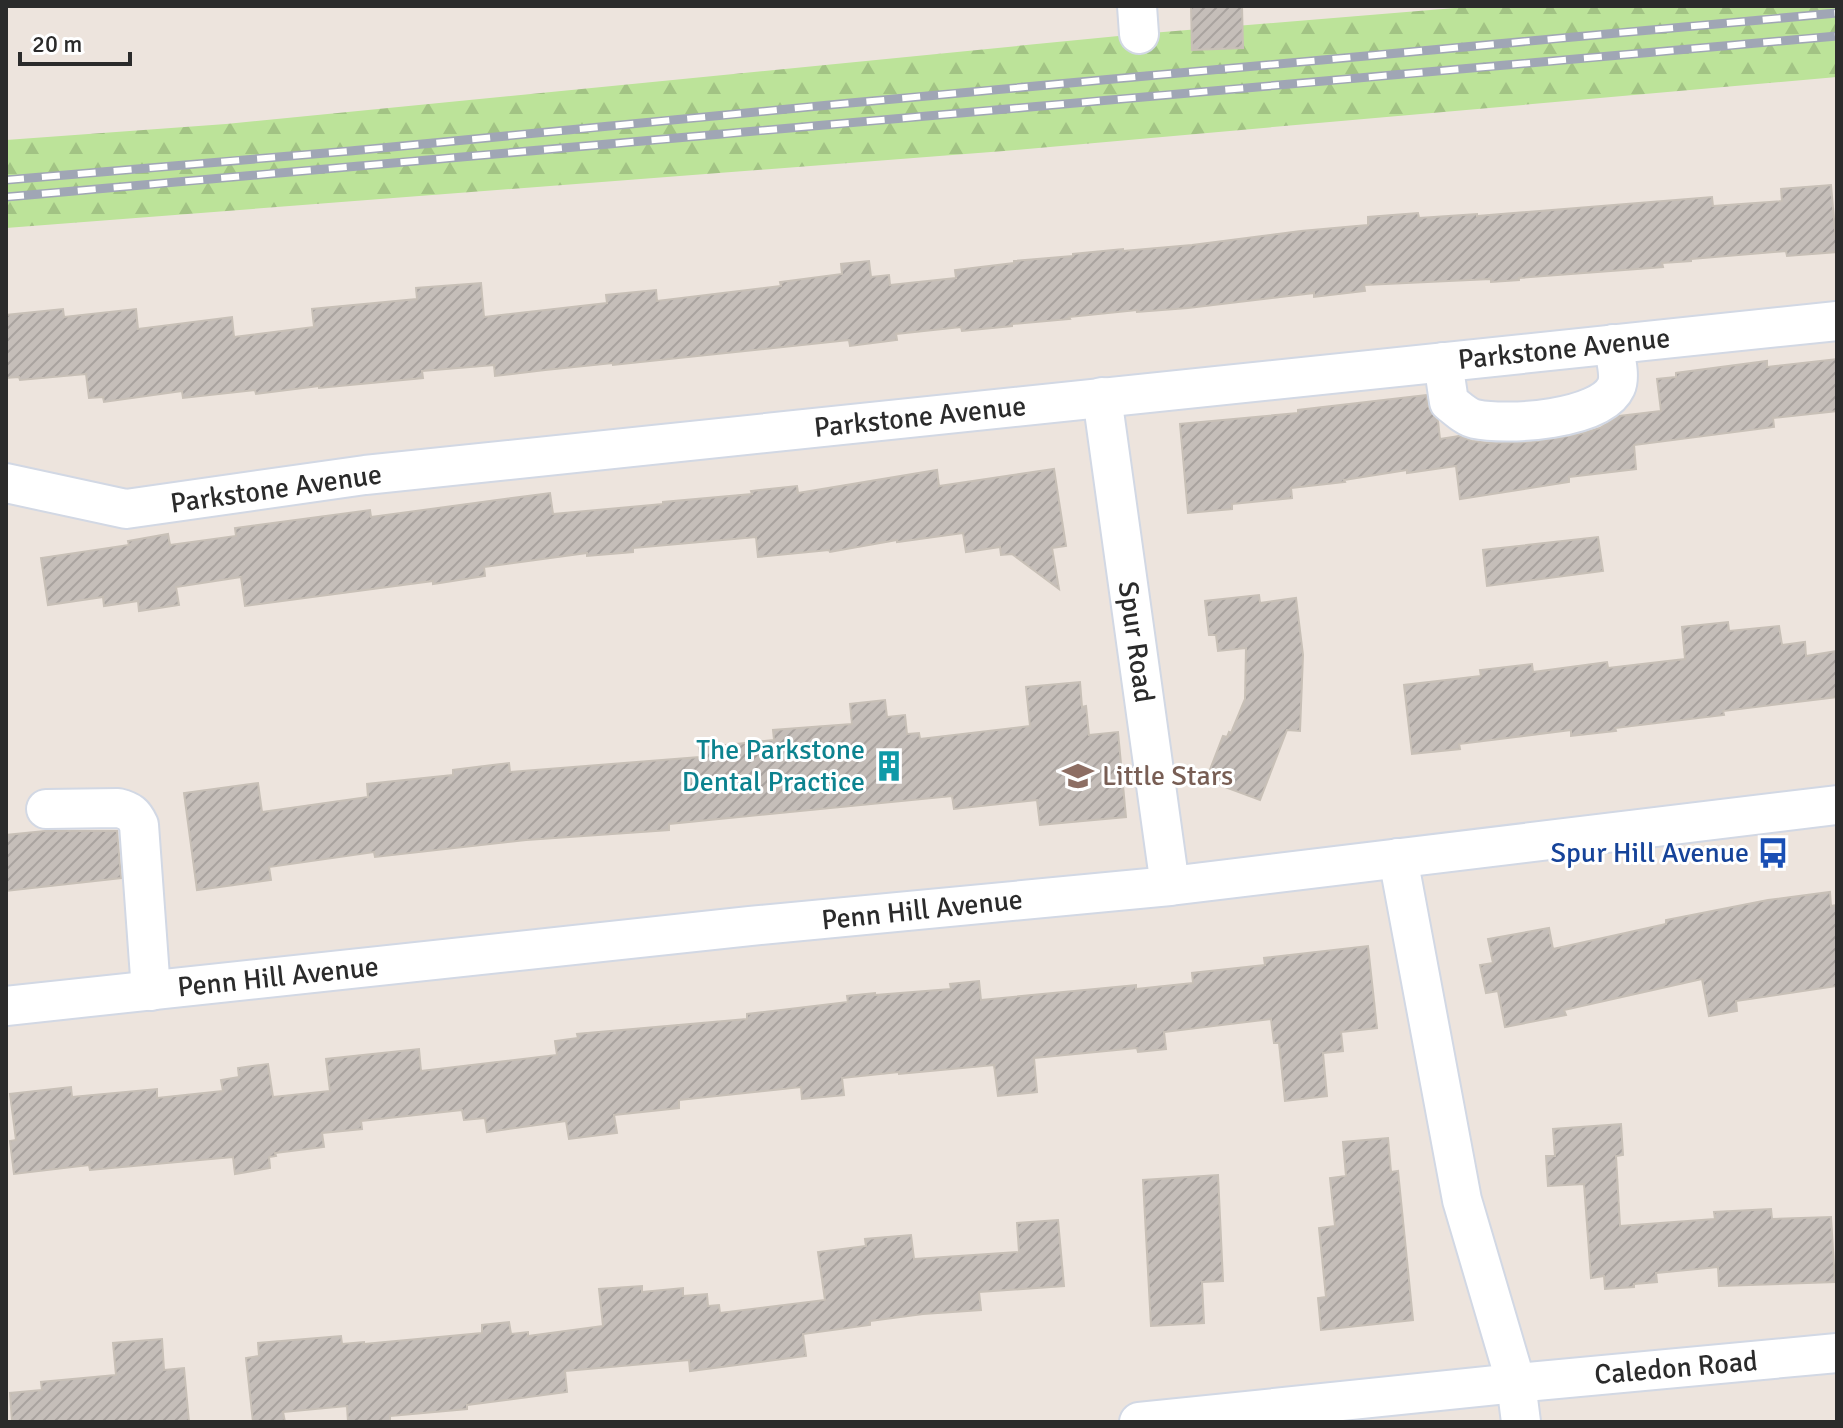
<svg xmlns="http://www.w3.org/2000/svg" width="1843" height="1428" viewBox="0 0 1843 1428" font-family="Signika,sans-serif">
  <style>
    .forest { fill: url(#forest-firs) }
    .building { fill: url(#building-hatch); stroke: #c8c0b7; stroke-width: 2 }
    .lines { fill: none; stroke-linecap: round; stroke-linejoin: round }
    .minor-casing { stroke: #d2d8e4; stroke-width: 42 }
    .minor { stroke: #fff; stroke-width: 38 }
    .rail-casing { stroke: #a0a6b5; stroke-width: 9 }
    .rail { stroke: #fff; stroke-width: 6; stroke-dasharray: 18; stroke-linecap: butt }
    .labels { text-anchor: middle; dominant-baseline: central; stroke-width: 6; stroke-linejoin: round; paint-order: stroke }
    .street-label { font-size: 28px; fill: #2b2b2b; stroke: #fff }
    .culture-label { font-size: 28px; fill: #0d838f; stroke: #fff; text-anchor: end }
    .education-label { font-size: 28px; fill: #785e54; stroke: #fff; text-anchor: start }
    .transit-label { font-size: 28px; fill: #164399; stroke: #fff; text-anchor: end }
  </style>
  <defs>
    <pattern id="forest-firs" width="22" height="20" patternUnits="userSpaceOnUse" patternTransform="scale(2)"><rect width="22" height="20" fill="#bce399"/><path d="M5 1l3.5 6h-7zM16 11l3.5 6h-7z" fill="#a2c384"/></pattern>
    <pattern id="building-hatch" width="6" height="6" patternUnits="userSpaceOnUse" patternTransform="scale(2)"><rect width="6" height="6" fill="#c5beb9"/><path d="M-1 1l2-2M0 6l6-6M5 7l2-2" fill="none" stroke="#a9a39f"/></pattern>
  </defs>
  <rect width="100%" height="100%" fill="#ede4dd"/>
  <path class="forest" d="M1479 6H1837V77L1004 151 6 228V140L226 124 1139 34Z"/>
  <g class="building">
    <path d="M1191 6H1242L1243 48 1192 50Z"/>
    <path d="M1831 185 1837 252 1787 256 1786 251 1691 259V261L1662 263 1663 267 1519 278V280L1491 282V279L1364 285 1365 291 1314 297V293L1188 308 1137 312V310L1069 317 1070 319 1012 324V326L962 331 961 327 896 334 897 340 850 346 849 340 613 365V363L545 370 495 376 494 365 422 371 423 378 319 388V386L256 394 255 390 183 398 182 391 104 402 103 397 89 398 86 374 20 380 19 377 6 378V315L63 309 64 317 136 309 138 329 232 317 234 337 314 327 312 309 417 299 416 288 481 283 484 317 607 303 606 295 656 290 657 301 781 286 780 282 842 274 841 264 869 261 871 277 889 275 890 285 956 278 955 270 1014 263V261L1073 256V254L1123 249V251L1192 245 1301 231 1368 225V217L1418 213 1419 218 1477 214V216L1712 197 1713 206 1782 201 1781 189Z"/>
    <path d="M1837 359V411L1773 418 1774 427 1634 445 1636 469 1569 477V482L1460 499 1456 466 1407 473V470L1344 480 1345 482 1291 488 1292 498 1232 504V509L1188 513 1180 424 1298 413V410L1426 395 1428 406 1438 421 1440 439 1459 436 1472 441 1489 443 1532 442 1580 434 1600 428 1619 416 1661 411 1657 379 1676 377V373L1767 361V367Z"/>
    <path d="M1054 469 1066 546 1052 548 1059 589 1012 554 1001 555 1000 547 966 552 963 533 897 542V540L830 552 829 550 758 557 756 537 633 548V552L587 556V553L484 567 485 576 433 584V581L245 606 241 577 176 587 179 605 139 611 138 601 104 606 103 597 48 605 41 558 129 545 128 541 168 534 170 545 236 536 235 528 370 510 371 517 550 493 553 514 663 504V502L752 494 751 491 797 486 798 493 937 470 939 486Z"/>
    <path d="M1598 537 1603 571 1487 586 1483 550Z"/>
    <path d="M1259 595 1260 603 1296 598 1303 655 1300 731 1287 730 1260 800 1206 780 1223 736 1227 737 1229 732 1231 733 1245 699 1246 648 1218 651 1216 635H1209L1205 601Z"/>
    <path d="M1728 622 1729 631 1779 626 1782 645 1805 642 1806 656 1837 651V697L1723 711 1724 715 1615 728 1616 731 1571 736V730L1459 744 1460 749 1412 754 1404 685 1481 676 1480 670 1532 664 1533 672 1607 662 1608 668 1685 659 1682 627Z"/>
    <path d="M1080 682 1082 707 1086 706 1089 735 1118 732 1126 817 1040 825 1037 800 954 809 952 796 669 824V830L526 840 375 857 374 852 269 867 271 880 197 890 184 793 258 783 262 812 368 797 367 784 453 775V770L509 763 510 772 700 757 699 748 774 740 773 730 852 724 850 704 885 700 887 717 905 715 907 734 919 733 920 739 1030 726 1026 687Z"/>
    <path d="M45 831H117L121 878 6 891V835Z"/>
    <path d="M1830 892 1831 906 1837 905V986L1736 1001 1737 1011 1709 1016 1702 979 1564 1010 1566 1015 1505 1027 1498 991 1486 993 1480 965 1493 963 1488 939 1549 928 1553 949 1666 924V920L1768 900Z"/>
    <path d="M1368 946 1377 1028 1341 1032 1343 1051 1323 1053 1327 1096 1285 1101 1279 1043H1274L1271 1019 1164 1032 1166 1049 1138 1052 1137 1048 1034 1058 1037 1092 998 1096 994 1065 899 1074V1072L842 1078 844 1095 802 1099 801 1087 679 1100V1108L614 1115 617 1133 569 1139 566 1121 487 1132 485 1118 464 1120 462 1110 361 1121 362 1129 322 1133 324 1147 275 1153 276 1156 269 1157 270 1168 235 1174 233 1157 90 1170 89 1165 14 1174 10 1141 16 1140 10 1094 71 1087 72 1097 157 1089V1098L223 1091 221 1080 239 1077 238 1068 268 1064 273 1097 330 1091 326 1059 419 1049 421 1071 557 1055 555 1041 578 1038 577 1034 747 1019V1014L848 1002 847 996 875 993V995L951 989 950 984 979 981 981 1000 1136 985V989L1193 983 1192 973 1265 965 1264 958Z"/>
    <path d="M1621 1124 1623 1155 1616 1156 1620 1226 1715 1219 1714 1212 1771 1209 1772 1219 1831 1217 1835 1282 1719 1286 1718 1267 1656 1273 1657 1282 1634 1284V1287L1605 1289 1604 1276 1591 1278 1584 1184 1548 1186 1546 1156H1555L1553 1129Z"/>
    <path d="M1388 1138 1391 1172 1398 1171 1413 1320 1321 1330 1318 1298 1326 1297 1319 1228 1335 1226 1330 1178 1346 1176 1343 1142Z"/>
    <path d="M1218 1175 1223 1281 1202 1282 1204 1323 1151 1326 1143 1180Z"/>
    <path d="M1058 1220 1064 1286 979 1292 981 1310 923 1314 870 1321V1325L803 1334 806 1356 690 1371 689 1360 565 1371 567 1392 467 1405V1409L390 1416V1422H348L347 1406 283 1412 285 1422H253L246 1358 259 1356 258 1343 341 1336 342 1344 364 1342V1344L482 1333V1325L509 1322 511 1334 528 1332V1336L603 1326 599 1289 642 1286V1292L683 1288V1296L707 1294 708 1306 719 1305 720 1313 825 1300 818 1252 866 1246 865 1239 911 1235 914 1259 1019 1252 1017 1223Z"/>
    <path d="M162 1339 164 1370 184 1368 189 1422H12L10 1393 42 1390 41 1382 116 1375 113 1343Z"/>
  </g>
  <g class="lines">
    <defs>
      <g id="minor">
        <path d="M1137 6 1139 34"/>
        <path d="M1443 362 1449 402C1457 408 1466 417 1475 419 1507 426 1601 420 1616 387 1621 376 1615 356 1613 344"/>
        <path d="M1102 397 1170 886"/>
        <path d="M6 483 126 509 365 475 1837 321"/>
        <path d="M46 809 118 808C130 811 134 814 139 825L151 991"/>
        <path d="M1398 858 1462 1200 1516 1383 1521 1422"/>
        <path d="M6 1006 750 926 1170 886 1837 805"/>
        <path d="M1139 1422 1516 1383 1837 1353"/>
      </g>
    </defs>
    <use href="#minor" class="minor-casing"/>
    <use href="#minor" class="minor"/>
    <defs>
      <g id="rail">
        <path d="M6 180 350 151 850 103 1837 13"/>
        <path d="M6 197 1837 36"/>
      </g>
    </defs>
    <use href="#rail" class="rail-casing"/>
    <use href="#rail" class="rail"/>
  </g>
  <defs>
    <symbol id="building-bare" viewBox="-9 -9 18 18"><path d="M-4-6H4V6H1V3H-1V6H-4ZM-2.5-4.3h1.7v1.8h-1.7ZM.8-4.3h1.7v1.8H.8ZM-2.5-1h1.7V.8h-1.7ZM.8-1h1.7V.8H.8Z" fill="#0f9aa8" stroke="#fff" stroke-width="2.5" paint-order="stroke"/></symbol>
    <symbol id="school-bare" viewBox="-9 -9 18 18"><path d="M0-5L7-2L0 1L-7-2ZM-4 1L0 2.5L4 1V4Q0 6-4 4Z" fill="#8d6e63" stroke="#fff" stroke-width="2.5" paint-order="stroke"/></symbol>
    <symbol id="bus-bare" viewBox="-9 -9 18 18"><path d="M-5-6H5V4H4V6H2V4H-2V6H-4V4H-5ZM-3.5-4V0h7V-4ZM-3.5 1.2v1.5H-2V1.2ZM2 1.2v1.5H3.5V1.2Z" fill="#1a4fb4" stroke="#fff" stroke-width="2.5" paint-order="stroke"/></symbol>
  </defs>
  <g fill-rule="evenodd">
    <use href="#building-bare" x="867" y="744" width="44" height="44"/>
    <use href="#school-bare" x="1056" y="754" width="44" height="44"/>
    <use href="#bus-bare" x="1751" y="831" width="44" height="44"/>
  </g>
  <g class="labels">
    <g class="street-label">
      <text transform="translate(1564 349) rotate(-6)">Parkstone Avenue</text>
      <text transform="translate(920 417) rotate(-6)">Parkstone Avenue</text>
      <text transform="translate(276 489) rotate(-8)">Parkstone Avenue</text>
      <text transform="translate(1136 642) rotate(82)">Spur Road</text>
      <text transform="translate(922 910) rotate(-6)">Penn Hill Avenue</text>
      <text transform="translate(278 977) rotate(-6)">Penn Hill Avenue</text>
      <text transform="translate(1676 1368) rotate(-5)">Caledon Road</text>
    </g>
    <g class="culture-label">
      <text x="865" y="750">The Parkstone<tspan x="865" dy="32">Dental Practice</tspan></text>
    </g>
    <g class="education-label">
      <text x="1102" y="776">Little Stars</text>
    </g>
    <g class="transit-label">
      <text x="1749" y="853">Spur Hill Avenue</text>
    </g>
  </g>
  <rect width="1843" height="1428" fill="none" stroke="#2b2b2b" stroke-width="16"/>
  <path d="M20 52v12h110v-12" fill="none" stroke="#2b2b2b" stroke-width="4"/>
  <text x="32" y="52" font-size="24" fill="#2b2b2b" stroke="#ffffff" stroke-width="6" paint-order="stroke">20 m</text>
</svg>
